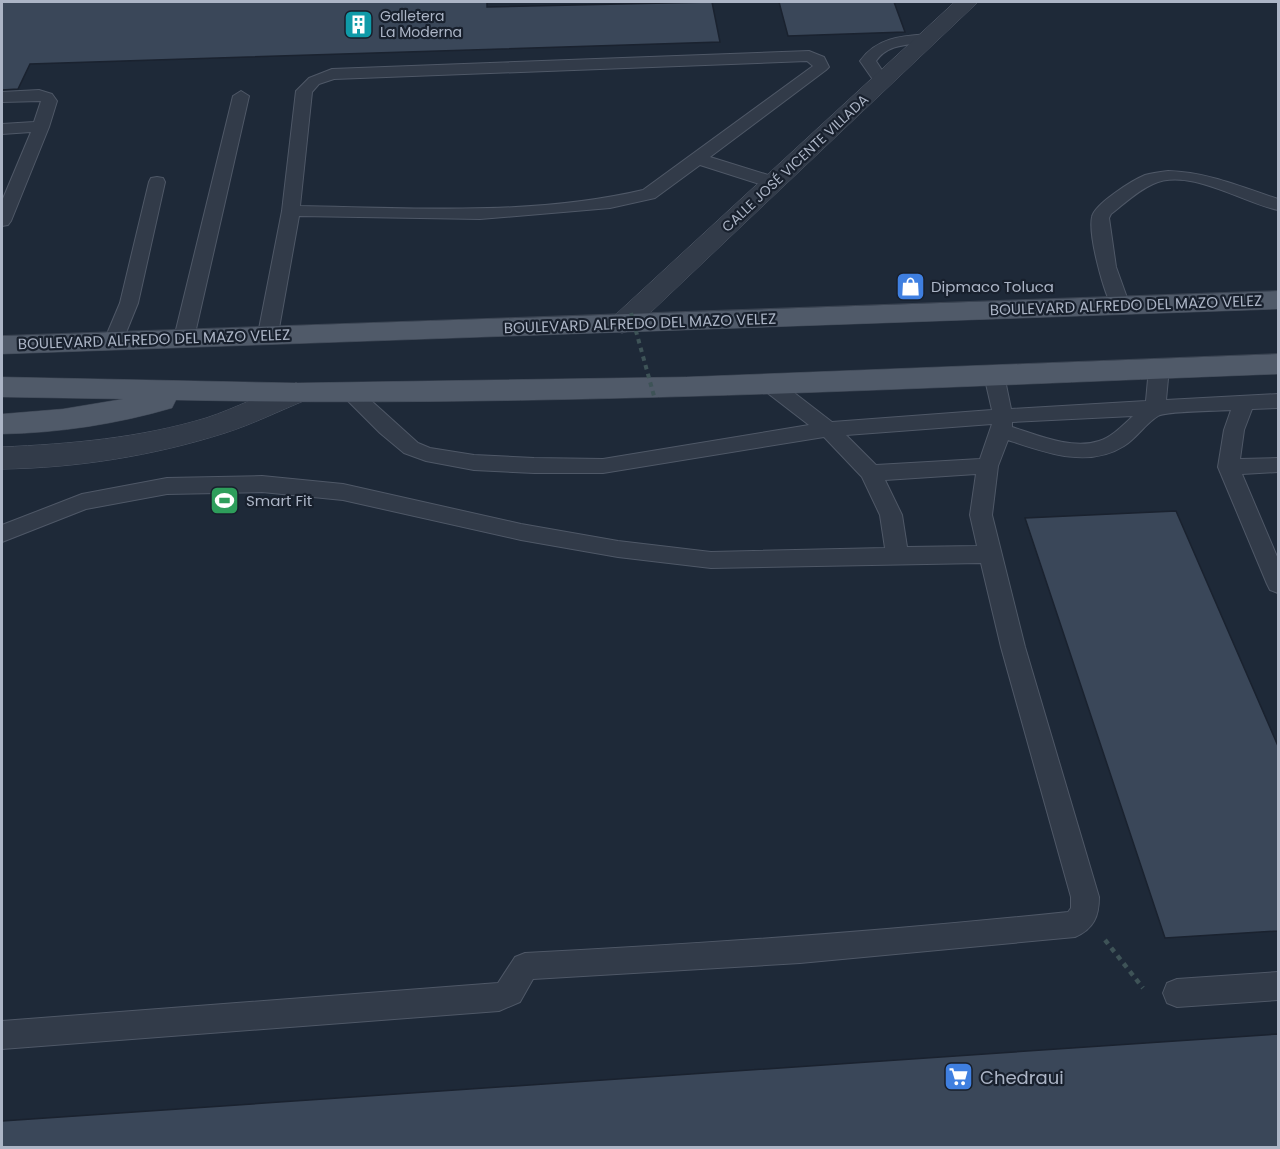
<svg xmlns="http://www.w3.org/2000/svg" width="1280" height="1149" viewBox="0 0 1280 1149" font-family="Poppins,sans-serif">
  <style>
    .building { fill: #3a4759; stroke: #1a222f; stroke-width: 1.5 }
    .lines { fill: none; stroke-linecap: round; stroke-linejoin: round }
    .service-casing { stroke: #4f5867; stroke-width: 2 }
    .minor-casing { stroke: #4f5867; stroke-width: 1 }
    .tertiary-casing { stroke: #4f5867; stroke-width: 1 }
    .primary-casing { stroke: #3b4452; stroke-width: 1 }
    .path { stroke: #3e5357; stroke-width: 4.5; stroke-dasharray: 5 5; stroke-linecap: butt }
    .service { fill: #323b49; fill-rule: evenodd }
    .minor { fill: #323b49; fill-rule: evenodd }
    .tertiary { fill: #323b49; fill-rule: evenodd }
    .primary { fill: #505a69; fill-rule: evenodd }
    .path-bridge { stroke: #3e5357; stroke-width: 4; stroke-dasharray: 4.5 4.5; stroke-linecap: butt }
    .labels { text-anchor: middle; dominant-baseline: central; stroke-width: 4.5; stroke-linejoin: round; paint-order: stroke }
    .far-poi-label { font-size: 14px; fill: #acb5c6; stroke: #18202d; text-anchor: start }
    .far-street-label { font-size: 14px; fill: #acb5c6; stroke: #18202d }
    .poi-label { font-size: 15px; fill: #acb5c6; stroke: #18202d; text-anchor: start }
    .street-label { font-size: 15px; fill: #acb5c6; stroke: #18202d }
    .near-poi-label { font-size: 18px; fill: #acb5c6; stroke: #18202d; text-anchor: start }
  </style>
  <rect width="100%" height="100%" fill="#1e2938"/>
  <g class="building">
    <path d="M2 2H487V7L712 2 720 42 30 64 18 89 2 90Z"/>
    <path d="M779 2H894L905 32 788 36Z"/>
    <path d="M1176 511 1278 746V931L1165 938 1025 518Z"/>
    <path d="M1278 1034V1148H2V1121Z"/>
  </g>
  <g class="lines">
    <defs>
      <g id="service">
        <path d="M929 34 936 38 934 41C913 46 890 41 876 61L889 81 886 84H876L860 61C877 37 902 36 929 34Z"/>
        <path d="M809 51 824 57 829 67 826 70 710 157 781 179 783 183 781 187H769L700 165 655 198 610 208 480 219 299 216 278 334 275 338 268 340 261 338 258 334 282 211 296 91 309 78 332 69ZM807 61 813 66 643 190C532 216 414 208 300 206L312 92 319 84 334 79Z"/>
        <path d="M39 90 52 94 57 101 49 127 11 221 8 225 2 226V201L31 132 2 134V124L34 122 41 101 2 102V92Z"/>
        <path d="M241 91 249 96 194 338 191 342 184 344 177 342 174 338 233 96Z"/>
        <path d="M1168 171C1207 172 1242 187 1278 199V210C1243 203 1189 167 1153 184 1137 191 1124 204 1111 214L1109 218 1116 267 1130 306 1128 310H1114C1104 295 1088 235 1092 217 1094 204 1133 180 1145 175 1152 173 1160 172 1168 171Z"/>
        <path d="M157 177 163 178 165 182 138 303 121 345 114 347 107 345 104 341 120 303 149 182 151 178Z"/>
        <path d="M1159 361 1166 363 1169 368 1166 400 1278 394V408L1252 409 1244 430 1240 459 1278 458V472L1242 474 1278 559V593L1270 590 1267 584 1218 467 1224 430 1231 410C1218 411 1166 411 1158 416 1145 424 1137 438 1124 446 1088 469 1044 452 1008 440L998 466 992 515 1025 647 1099 897C1099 916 1094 929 1075 937L800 963 533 979 520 1002 499 1011 2 1049V1021L498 983 515 957 525 953C706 944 887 931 1068 912L1071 908V897L1001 647 981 563 711 568 618 557 521 540 343 500 262 492 167 494 86 509 2 542V525L82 494 167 478 262 476 343 484 521 524 618 541 711 552 885 548 880 515 862 477 824 437 603 473H534L474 470 426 461 404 453 380 433 339 392 342 387 349 385 356 387 418 443 430 448 474 455 534 458 603 459 809 425 761 388 758 383 761 378 768 376 775 378 832 422 992 410 984 375 987 370 994 368 1001 370 1004 375 1011 409 1146 401 1149 368 1152 363ZM1133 416C1123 425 1112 437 1099 441 1072 450 1037 435 1012 427V422ZM992 424 980 459 876 465 846 435ZM976 474 970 515 977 546 907 547 902 515 885 480Z"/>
        <path d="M1278 972V1000L1177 1007 1167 1003 1163 993 1167 983 1177 979Z"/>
      </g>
      <path id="minor" d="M955 2H978L632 330 622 333 612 330 608 324 612 318Z"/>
      <path id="tertiary" d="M296 383 306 386 311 393 306 400C279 411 253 424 225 433 153 456 76 468 2 469V447C70 444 140 438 206 418 237 408 265 392 296 383Z"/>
      <g id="primary">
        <path d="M1278 291V309L2 354V336Z"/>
        <path d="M1278 354V374C911 388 544 408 176 400L172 408C117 424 59 433 2 434V414L63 409 123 399 2 397V377L296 383 686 377Z"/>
      </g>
    </defs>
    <use href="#service" class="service-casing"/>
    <use href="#minor" class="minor-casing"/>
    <use href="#tertiary" class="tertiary-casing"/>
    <use href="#primary" class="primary-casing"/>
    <path class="path" d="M1105 940 1143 988"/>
    <use href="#service" class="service"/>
    <use href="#minor" class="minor"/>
    <use href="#tertiary" class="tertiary"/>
    <use href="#primary" class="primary"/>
    <path class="path-bridge" d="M631 313 654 396"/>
  </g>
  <defs>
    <symbol id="building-square" viewBox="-11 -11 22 22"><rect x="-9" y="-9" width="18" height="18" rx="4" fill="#0f9aa8" stroke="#18202d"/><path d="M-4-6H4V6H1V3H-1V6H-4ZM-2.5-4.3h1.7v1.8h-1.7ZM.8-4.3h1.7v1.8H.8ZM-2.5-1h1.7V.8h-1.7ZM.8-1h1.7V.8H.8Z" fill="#fff"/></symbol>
    <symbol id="shop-square" viewBox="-11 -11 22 22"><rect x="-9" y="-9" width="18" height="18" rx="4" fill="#3f7fe0" stroke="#18202d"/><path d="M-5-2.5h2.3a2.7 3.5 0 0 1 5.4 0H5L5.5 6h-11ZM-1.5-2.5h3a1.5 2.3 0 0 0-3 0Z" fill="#fff"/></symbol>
    <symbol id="stadium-square" viewBox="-11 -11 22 22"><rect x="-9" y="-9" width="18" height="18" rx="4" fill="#2e9e5b" stroke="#18202d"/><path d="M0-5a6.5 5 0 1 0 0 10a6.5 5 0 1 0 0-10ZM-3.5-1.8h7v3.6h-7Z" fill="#fff"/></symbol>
    <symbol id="supermarket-square" viewBox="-11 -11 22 22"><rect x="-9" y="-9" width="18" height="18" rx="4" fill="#3f7fe0" stroke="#18202d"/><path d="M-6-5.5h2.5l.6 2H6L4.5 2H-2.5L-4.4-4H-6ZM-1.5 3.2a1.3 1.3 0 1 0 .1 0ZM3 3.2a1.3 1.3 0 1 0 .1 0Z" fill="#fff"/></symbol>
  </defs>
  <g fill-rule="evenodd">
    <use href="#building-square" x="342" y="8" width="33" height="33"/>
    <use href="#shop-square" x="894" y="270" width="33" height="33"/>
    <use href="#stadium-square" x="208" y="484" width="33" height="33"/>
    <use href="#supermarket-square" x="942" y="1060" width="33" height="33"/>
  </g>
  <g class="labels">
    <g class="far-poi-label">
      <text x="380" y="16">Galletera<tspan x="380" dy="16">La Moderna</tspan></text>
    </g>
    <g class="far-street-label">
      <text transform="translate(795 163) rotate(-43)">CALLE JOSÉ VICENTE VILLADA</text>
    </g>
    <g class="poi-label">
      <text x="931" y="286">Dipmaco Toluca</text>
      <text x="246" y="500">Smart Fit</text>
    </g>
    <g class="street-label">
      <text transform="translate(1126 305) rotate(-2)">BOULEVARD ALFREDO DEL MAZO VELEZ</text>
      <text transform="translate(640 323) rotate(-2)">BOULEVARD ALFREDO DEL MAZO VELEZ</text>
      <text transform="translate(154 339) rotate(-2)">BOULEVARD ALFREDO DEL MAZO VELEZ</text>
    </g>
    <g class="near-poi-label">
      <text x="980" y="1077">Chedraui</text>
    </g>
  </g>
  <rect width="1280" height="1149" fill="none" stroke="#acb5c6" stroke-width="6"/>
</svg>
